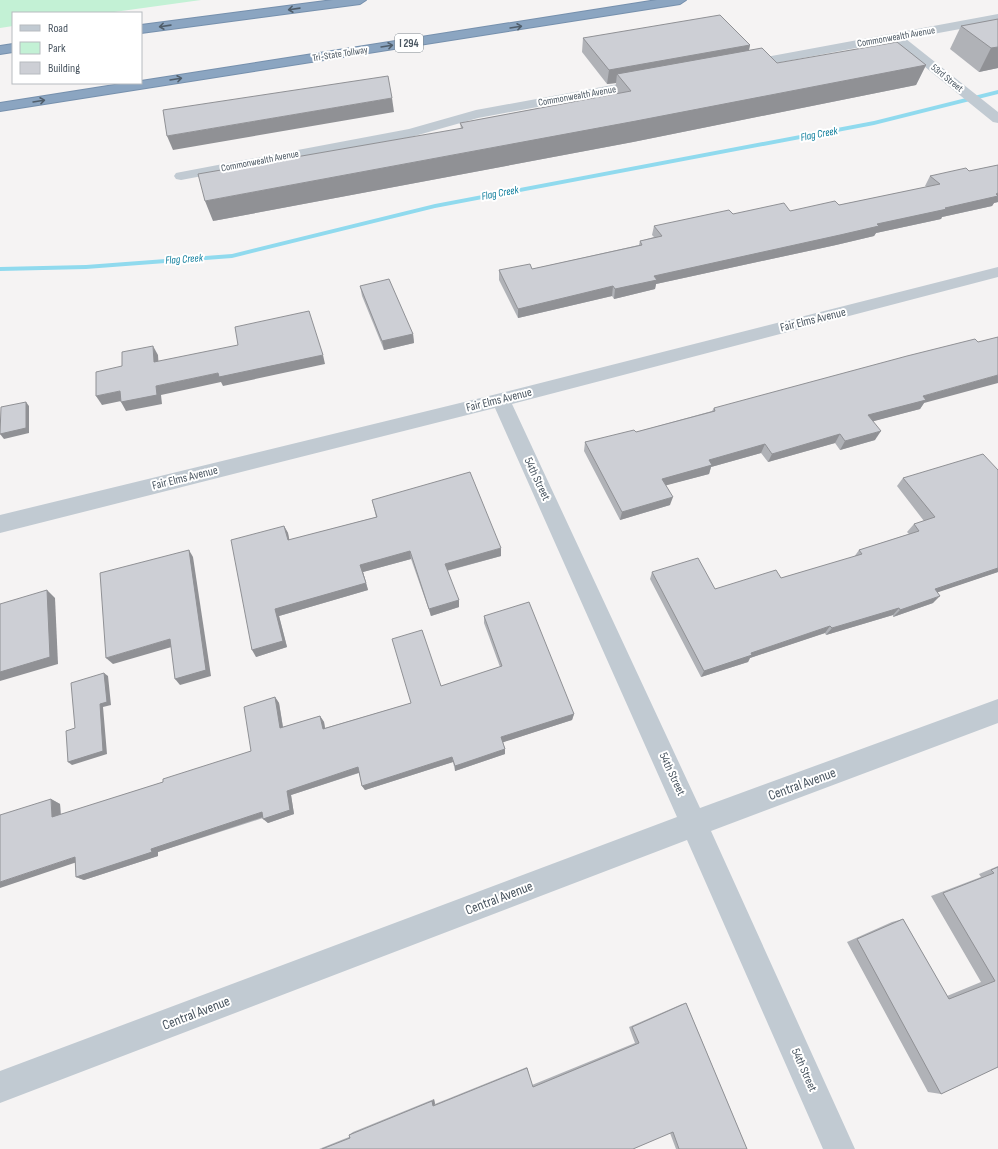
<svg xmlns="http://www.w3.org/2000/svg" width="998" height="1149" viewBox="0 0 998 1149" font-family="'Sofia Sans Condensed',sans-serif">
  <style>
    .green { fill: #c3f1d5 }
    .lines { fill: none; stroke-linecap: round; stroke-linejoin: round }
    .stream { fill: #90daee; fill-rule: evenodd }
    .motorway-casing { stroke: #7690ad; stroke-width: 2 }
    .minor { fill: #c1cad2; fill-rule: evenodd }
    .motorway { fill: #8ba5c1; fill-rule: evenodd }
    .wall { fill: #b0b2b7 }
    .shaded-wall { fill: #909195 }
    .building { fill: #cdcfd5; stroke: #909195 }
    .oneway { stroke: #505e6b }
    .labels { text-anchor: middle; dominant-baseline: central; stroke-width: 4; stroke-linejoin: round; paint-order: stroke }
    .far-street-label { font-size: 10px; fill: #4a5661; stroke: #fff }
    .shield { fill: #fff; stroke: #808990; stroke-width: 1 }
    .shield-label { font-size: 11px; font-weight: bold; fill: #4a5661 }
    .far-water-label { font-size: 11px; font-style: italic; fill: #0c7c9b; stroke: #fff }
    .street-label { font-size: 12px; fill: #4a5661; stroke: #fff }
    .near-street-label { font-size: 14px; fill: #4a5661; stroke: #fff }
  </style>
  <rect width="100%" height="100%" fill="#f5f3f3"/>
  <path class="green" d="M0 0H201L107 13H13V26L0 28Z"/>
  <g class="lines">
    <path class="stream" d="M998 90V94L874 125 435 208 232 258 86 269 0 271V267L86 265 232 254 435 204 874 121Z"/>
    <defs>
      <g id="motorway">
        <path d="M333 0H366L360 4 141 33V25Z"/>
        <path d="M657 0H686L680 4 0 111V103L127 83H141V81Z"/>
        <path d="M13 44V52L0 54V46Z"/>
      </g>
    </defs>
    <use href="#motorway" class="motorway-casing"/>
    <g class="minor">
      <path d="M998 14V22L906 39 998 112V123L993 122 893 41 745 69 738 65 745 61Z"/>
      <path d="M645 79 650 80 652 83 650 86 478 118 411 137 181 180 176 179 174 176 176 173 181 172 409 129 476 110Z"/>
      <path d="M998 267V277L512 404 700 808 998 699V723L711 831 855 1149H823L687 840 0 1103V1071L677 817 495 408 0 533V515L501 393Z"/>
    </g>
    <use href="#motorway" class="motorway"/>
  </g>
  <g class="wall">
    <path d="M998 19V68L979 72 950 49 961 26Z"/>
    <path d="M583 38 750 45 749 50 777 63 926 65 916 85 633 142 213 221 461 129 460 123 615 94 616 83 607 84 582 52Z"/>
    <path d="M998 165V202L994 203 992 206 942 217 941 219 876 233 874 236 836 245 656 284 655 289 614 299 612 296 518 318 499 280V270L532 269 639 245 640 241 654 237 652 235 654 226 733 214 790 211 839 205 927 187 925 186 930 176 969 171Z"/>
    <path d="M360 286 413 334 414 343 384 350 362 296Z"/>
    <path d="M924 403 920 409 873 421 875 440 840 450 835 443 768 462 761 453 711 467 709 474 666 485 670 505 620 520 584 451 585 442 636 432 712 411 714 408Z"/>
    <path d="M998 470V572L937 592 933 603 893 617V615L826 635 825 633 750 658 748 662 701 677 650 579 652 572 715 589 781 578 854 557 859 550 909 534 907 532 914 524 924 521 897 486 903 478Z"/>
    <path d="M372 500 501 556 447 571 459 607 431 616 411 559 363 572 368 590 279 616 287 647 256 657 284 526 288 533 289 540 376 517Z"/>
    <path d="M484 616 574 714 572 720 503 742 505 749V754L455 771 453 762 365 790 362 786 359 773 291 795 294 814 268 823 263 818 158 852V856L84 880 76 877 75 863 51 799 60 804 61 815 163 782 251 751 275 697 279 703 283 727 320 716 324 722 325 728 411 703 441 686 500 667 484 623Z"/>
    <path d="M998 866V1067L941 1094 928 1092 847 942 892 922 903 919 947 996 981 982 931 896 981 877 979 874Z"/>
    <path d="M686 1003 747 1149H676L670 1133 633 1149H319L349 1137V1135L353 1132 434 1099 435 1104 527 1067 532 1085 635 1043 629 1027 682 1004Z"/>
  </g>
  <g class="shaded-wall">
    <path d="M750 45 747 59 617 74 616 83 607 84 609 70Z"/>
    <path d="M998 47V68L979 72 991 48Z"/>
    <path d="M926 65 916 85 633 142 213 221 205 201Z"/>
    <path d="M392 98 394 112 173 150 167 136Z"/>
    <path d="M998 193V202L994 203 992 206 942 217 941 219 876 233 874 236 836 245 656 284 655 289 614 299 615 289 654 276 945 208Z"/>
    <path d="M613 286 612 296 518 318V309Z"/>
    <path d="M413 334 414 343 384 350 382 341Z"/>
    <path d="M153 346 158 355 159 372 154 362Z"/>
    <path d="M323 355 325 364 223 386 221 382 161 395 162 404 126 411 121 402 156 386 218 373Z"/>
    <path d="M998 375V383L924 403 920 409 863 424 868 415 923 396Z"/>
    <path d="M120 391 126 400 102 405 96 396Z"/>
    <path d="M26 402 29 406V433L4 439 0 434Z"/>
    <path d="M881 431 875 440 840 450 845 441Z"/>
    <path d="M840 434 835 443 768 462 772 454Z"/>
    <path d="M765 444 761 453 711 467 709 474 660 487 662 479 709 460Z"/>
    <path d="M673 497 670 505 620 520 622 512Z"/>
    <path d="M284 526 288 533 291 548 288 540Z"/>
    <path d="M501 548V556L445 571V564Z"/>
    <path d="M189 550 193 557 211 676 180 685 175 679Z"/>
    <path d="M410 551 411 559 363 572 368 590 279 616 287 647 256 657 252 650 275 609 360 565Z"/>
    <path d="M998 568V572L927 596 935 589Z"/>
    <path d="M47 590 55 598 58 664 0 681V672Z"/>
    <path d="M940 596 933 603 893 617 900 610Z"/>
    <path d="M459 600V607L431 616 429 609Z"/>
    <path d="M899 608 893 615 826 635 832 628Z"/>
    <path d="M830 626 825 633 750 658 748 662 701 677 704 671 751 653Z"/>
    <path d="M170 639 175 646 113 664 106 658Z"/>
    <path d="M104 673 108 676 111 705 103 707 107 754 72 765 68 762 100 704Z"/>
    <path d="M275 697 279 703 284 734 280 728Z"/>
    <path d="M574 714 572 720 501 743V737Z"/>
    <path d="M320 716 324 722 326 734 323 729Z"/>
    <path d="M505 749V754L455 771V766Z"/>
    <path d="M452 757 453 762 365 790 362 786Z"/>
    <path d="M358 767 361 772 291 795 294 814 268 823 263 819 287 791Z"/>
    <path d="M51 799 60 804 61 822 52 817Z"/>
    <path d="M262 812 266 816 158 852V856L84 880 76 877 151 849Z"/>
    <path d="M75 857 83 860 0 888V882Z"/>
    <path d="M434 1099 435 1104 433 1106 432 1101Z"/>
  </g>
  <g class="building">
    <path d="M720 15 750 45 609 70 583 38Z"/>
    <path d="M998 19V47L991 48 961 26Z"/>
    <path d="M897 42 926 65 636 121 205 201 198 174 463 128 460 123 631 91 617 74 762 48 777 63Z"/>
    <path d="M388 76 392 98 167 136 163 110Z"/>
    <path d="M998 165V193L996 194 998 196 945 208 947 209 877 224 879 226 840 235 654 276 657 280 615 289 613 286 518 309 499 270 530 264 532 269 642 245 640 241 662 236 654 226 729 210 733 214 784 203 790 211 835 201 839 205 940 184 930 176 966 168 969 171Z"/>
    <path d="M389 279 413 334 382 341 360 286Z"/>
    <path d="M309 311 323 355 219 377 218 373 156 386 157 395 121 402 120 391 96 396V372L122 366V352L153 346 154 362 238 345 235 327Z"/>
    <path d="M998 337V375L923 396 926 400 868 415 881 431 845 441 840 434 772 454 765 444 709 460 712 465 662 479 673 497 622 512 585 442 634 430 636 432 715 411 714 408 907 356 975 339 978 342Z"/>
    <path d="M26 402V428L0 434 1 407Z"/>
    <path d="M983 454 998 470V568L935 589 940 596 900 610 899 608 832 628 830 626 751 653 752 655 704 671 652 572 698 558 715 589 776 570 781 578 862 554 859 550 919 531 914 524 935 517 903 478Z"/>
    <path d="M470 472 501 548 445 564 459 600 429 609 410 551 360 565 366 583 275 609 283 641 252 650 231 540 284 526 288 540 377 517 372 500Z"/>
    <path d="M189 550 206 670 175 679 170 639 106 658 100 573Z"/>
    <path d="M47 590 50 657 0 672V604Z"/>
    <path d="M529 602 574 714 501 737 505 749 455 766 452 757 362 786 358 767 287 791 290 810 263 819 262 812 151 849 152 852 76 877 75 857 0 882V815L51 799 52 817 163 782V779L251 751 244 707 275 697 280 728 320 716 323 729 411 703 392 639 422 630 441 686 502 666 484 616Z"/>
    <path d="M104 673 107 702 100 704 103 751 68 762 66 731 75 728 71 683Z"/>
    <path d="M998 867V1067L941 1094 857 939 903 919 949 999 995 981 943 893 994 873 991 870Z"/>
    <path d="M686 1003 747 1149H679L673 1132 633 1149H322L350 1138 349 1135 432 1101 433 1106 527 1068 533 1087 639 1043 632 1027Z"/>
  </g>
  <defs><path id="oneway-shaft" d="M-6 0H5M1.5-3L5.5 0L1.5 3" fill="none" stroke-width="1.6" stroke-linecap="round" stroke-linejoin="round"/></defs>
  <g class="oneway">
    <use href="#oneway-shaft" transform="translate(294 9) rotate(172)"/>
    <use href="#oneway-shaft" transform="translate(165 26) rotate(172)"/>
    <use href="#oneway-shaft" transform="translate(516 27) rotate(-9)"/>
    <use href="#oneway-shaft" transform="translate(387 46) rotate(-9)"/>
    <use href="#oneway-shaft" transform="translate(176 79) rotate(-9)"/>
    <use href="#oneway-shaft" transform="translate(39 101) rotate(-9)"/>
  </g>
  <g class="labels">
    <g class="far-street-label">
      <text transform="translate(896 37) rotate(-10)">Commonwealth Avenue</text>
      <text transform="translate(340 54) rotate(-9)">Tri-State Tollway</text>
      <text transform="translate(947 78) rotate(39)">53rd Street</text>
      <text transform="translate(577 96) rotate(-10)">Commonwealth Avenue</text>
      <text transform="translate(260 161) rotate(-11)">Commonwealth Avenue</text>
    </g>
    <rect class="shield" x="395" y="34" width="28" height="18" rx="3"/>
    <g class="shield-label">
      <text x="409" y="43">I 294</text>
    </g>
    <g class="far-water-label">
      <text transform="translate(819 134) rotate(-11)">Flag Creek</text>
      <text transform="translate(500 193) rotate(-11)">Flag Creek</text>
      <text transform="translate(184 259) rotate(-4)">Flag Creek</text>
    </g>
    <g class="street-label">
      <text transform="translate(813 320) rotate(-14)">Fair Elms Avenue</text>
      <text transform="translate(499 400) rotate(-14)">Fair Elms Avenue</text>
      <text transform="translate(185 478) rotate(-14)">Fair Elms Avenue</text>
      <text transform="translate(537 479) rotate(65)">54th Street</text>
      <text transform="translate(672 774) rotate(65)">54th Street</text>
      <text transform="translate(804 1070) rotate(66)">54th Street</text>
    </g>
    <g class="near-street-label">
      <text transform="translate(802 784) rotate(-20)">Central Avenue</text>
      <text transform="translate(499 898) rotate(-21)">Central Avenue</text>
      <text transform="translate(196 1013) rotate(-21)">Central Avenue</text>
    </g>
  </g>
  <rect x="12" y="12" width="130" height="72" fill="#ffffff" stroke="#b7bbc0"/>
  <rect x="20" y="25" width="20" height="6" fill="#c1cad2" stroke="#b7bbc0"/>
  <text x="48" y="32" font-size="12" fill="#4a5661">Road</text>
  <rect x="20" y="42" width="20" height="12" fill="#c3f1d5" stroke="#b7bbc0"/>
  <text x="48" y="52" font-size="12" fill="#4a5661">Park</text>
  <rect x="20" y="62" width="20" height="12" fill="#cdcfd5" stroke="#b7bbc0"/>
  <text x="48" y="72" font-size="12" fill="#4a5661">Building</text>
</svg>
